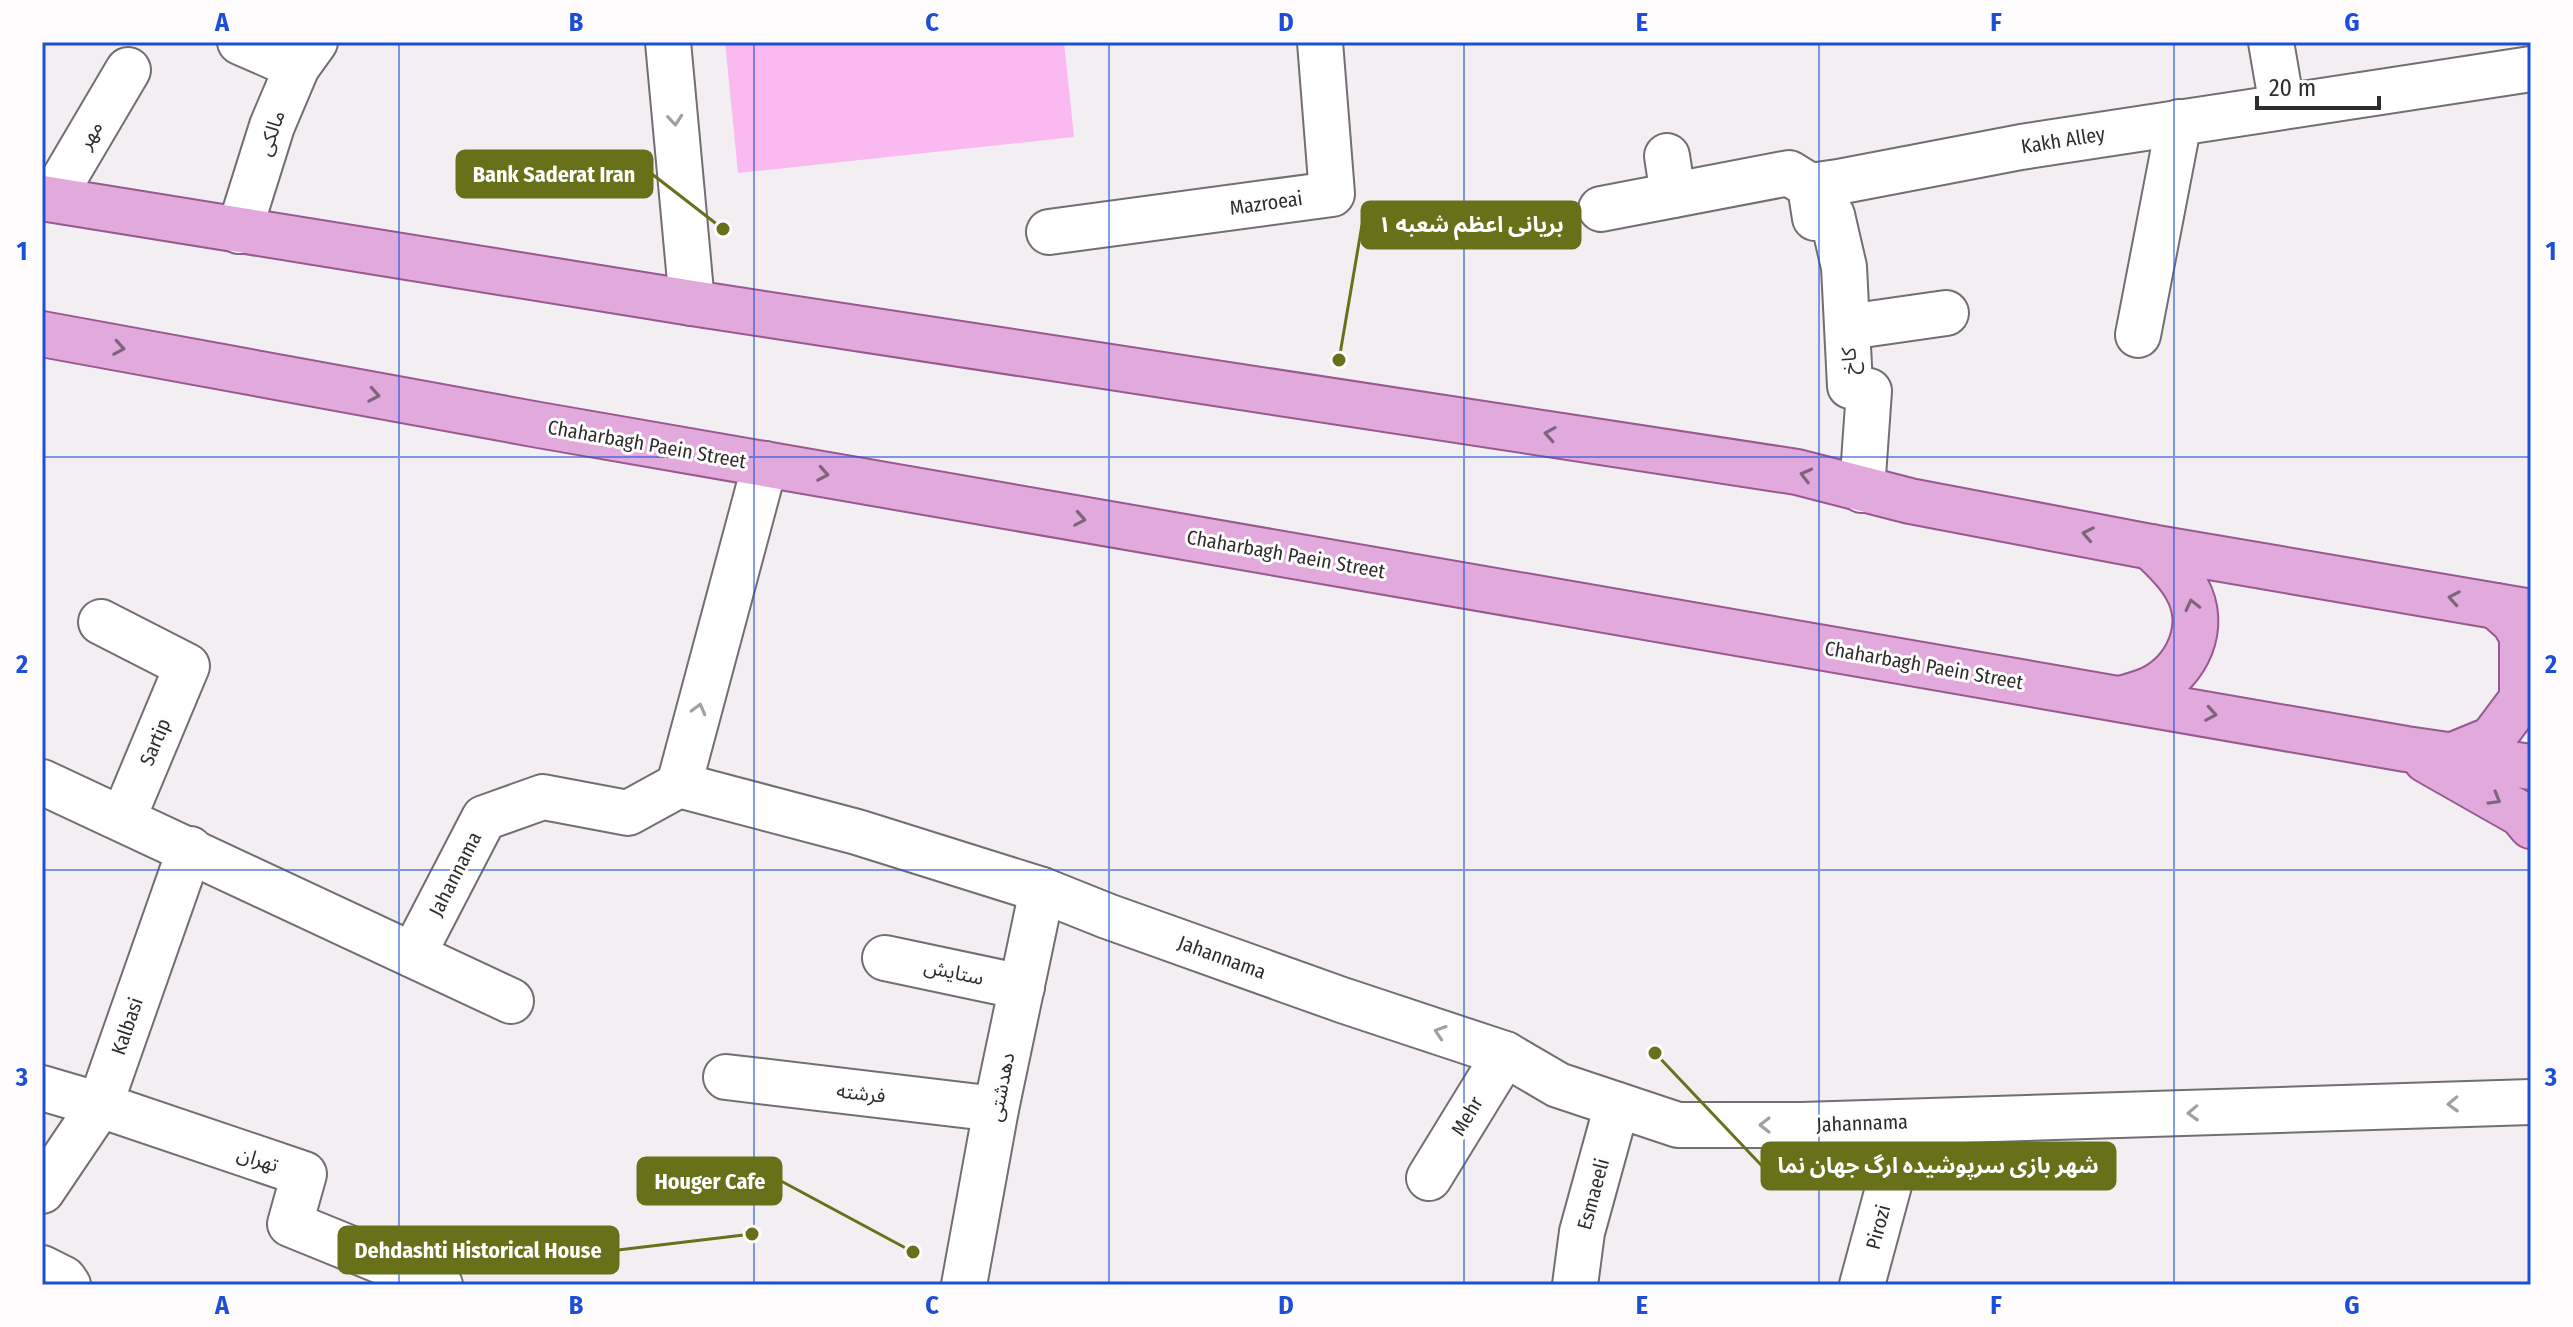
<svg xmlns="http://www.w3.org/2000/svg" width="2573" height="1327" viewBox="0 0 2573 1327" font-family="'Fira Sans Condensed','Noto Sans Arabic',sans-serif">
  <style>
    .green { fill: #fab9f1 }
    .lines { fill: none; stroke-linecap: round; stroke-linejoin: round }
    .minor-casing { stroke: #726e72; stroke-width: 48 }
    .primary-casing { stroke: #975990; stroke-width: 48 }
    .minor { stroke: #fff; stroke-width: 44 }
    .primary { stroke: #e2a9dc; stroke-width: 44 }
    .oneway { stroke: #a1a0a1 }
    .oneway2 { stroke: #7f657c }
    .grid { fill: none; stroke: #1d4ed8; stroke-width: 2; stroke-opacity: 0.55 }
    .labels { text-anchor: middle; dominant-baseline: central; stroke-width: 6; stroke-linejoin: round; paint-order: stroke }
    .street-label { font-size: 20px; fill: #2e2d2e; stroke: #fffcfe }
    .leader { fill: none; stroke: #68711a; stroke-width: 3 }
    .callout-dot { fill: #68711a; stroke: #fffcfe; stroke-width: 3 }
    .callout { fill: #68711a; stroke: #68711a; stroke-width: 3 }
    .callout-label { font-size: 22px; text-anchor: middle; font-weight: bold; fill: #fff }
    .neatline { fill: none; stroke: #1d4ed8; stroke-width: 3 }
    .grid-label { font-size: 26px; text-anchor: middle; font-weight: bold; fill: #1d4ed8 }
  </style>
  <rect width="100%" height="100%" fill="#f2eef2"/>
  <path class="green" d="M725 42H1064L1074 137 738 173Z"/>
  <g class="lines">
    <defs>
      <g id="minor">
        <path d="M240 42 297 67"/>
        <path d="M668 42 692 303"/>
        <path d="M2271 42 2282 106"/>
        <path d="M1667 156 1673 195"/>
        <path d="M1810 186 1815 218 1832 215 1844 267 1850 386 1869 391 1862 490"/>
        <path d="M52 199 128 70"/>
        <path d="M1601 209 1789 173 1810 186 1838 182 2021 147 2531 69"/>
        <path d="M239 231 272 126 297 67 315 42"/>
        <path d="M1049 232 1332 194 1320 42"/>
        <path d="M1848 327 1946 313"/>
        <path d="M2138 335 2179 122"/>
        <path d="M101 622 187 666 123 819"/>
        <path d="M42 782 511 1001"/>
        <path d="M679 785 857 832 1042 890 1107 916 1342 1000 1505 1054 1558 1085 1678 1125H1802L2531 1102"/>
        <path d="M679 785 765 464"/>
        <path d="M413 955 484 818 543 797 628 813 679 785"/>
        <path d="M885 958 1022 987"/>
        <path d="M726 1077 996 1109"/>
        <path d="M42 1088 100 1105 304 1174 290 1224 440 1285"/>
        <path d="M1429 1178 1505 1054"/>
        <path d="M42 1191 100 1105 190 849"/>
        <path d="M42 1268 64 1279 68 1285"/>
        <path d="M964 1285 996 1109 1042 890"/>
        <path d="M1575 1285 1582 1232 1617 1105"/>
        <path d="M1862 1285 1906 1122"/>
      </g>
      <g id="primary">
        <path d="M42 198 692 303 1797 472 1910 501 2151 547 2531 612"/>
        <path d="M42 334 539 425 2406 749 2531 767"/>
        <path d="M2121 699C2131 696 2142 693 2151 689 2187 671 2208 627 2187 589 2179 573 2164 559 2151 547"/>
        <path d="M2453 755 2492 739 2522 699V636L2514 622 2496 606"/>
        <path d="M2426 760 2521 814 2531 826"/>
      </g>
    </defs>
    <use href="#minor" class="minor-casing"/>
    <use href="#primary" class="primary-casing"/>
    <use href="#minor" class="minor"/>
    <use href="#primary" class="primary"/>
  </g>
  <defs><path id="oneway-chevron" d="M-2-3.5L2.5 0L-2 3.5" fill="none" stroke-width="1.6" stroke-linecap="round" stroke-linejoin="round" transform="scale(2)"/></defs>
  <g class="oneway">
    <use href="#oneway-chevron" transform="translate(675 120) rotate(85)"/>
    <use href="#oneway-chevron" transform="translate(699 709) rotate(-75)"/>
    <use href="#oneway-chevron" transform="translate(1440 1032) rotate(-162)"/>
    <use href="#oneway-chevron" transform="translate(2453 1104) rotate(178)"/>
    <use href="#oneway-chevron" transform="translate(2193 1113) rotate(178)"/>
    <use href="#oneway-chevron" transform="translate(1765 1125) rotate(-180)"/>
  </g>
  <g class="oneway2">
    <use href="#oneway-chevron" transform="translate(119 348) rotate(10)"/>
    <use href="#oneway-chevron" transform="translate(374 395) rotate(10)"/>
    <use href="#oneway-chevron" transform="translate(1550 434) rotate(-171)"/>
    <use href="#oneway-chevron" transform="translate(823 474) rotate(10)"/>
    <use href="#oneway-chevron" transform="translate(1806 475) rotate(-166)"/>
    <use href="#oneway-chevron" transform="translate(1080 519) rotate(10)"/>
    <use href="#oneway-chevron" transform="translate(2088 534) rotate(-169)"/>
    <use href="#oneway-chevron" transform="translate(2454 598) rotate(-170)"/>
    <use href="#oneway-chevron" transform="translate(2192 605) rotate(-103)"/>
    <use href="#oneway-chevron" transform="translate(2211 714) rotate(10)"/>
    <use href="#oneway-chevron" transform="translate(2495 799) rotate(30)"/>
  </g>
  <path class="grid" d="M399 42V1285M754 42V1285M1109 42V1285M1464 42V1285M1819 42V1285M2174 42V1285M42 457H2531M42 870H2531"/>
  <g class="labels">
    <g class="street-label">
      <text transform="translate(271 133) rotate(-71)">مالکی</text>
      <text transform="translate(90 135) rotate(-60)">مهر</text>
      <text transform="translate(2063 140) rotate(-9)">Kakh Alley</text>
      <text transform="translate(1266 203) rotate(-8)">Mazroeai</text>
      <text transform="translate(1849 361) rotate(-92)">کاخ</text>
      <text transform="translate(647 444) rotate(10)">Chaharbagh Paein Street</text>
      <text transform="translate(1286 554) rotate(10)">Chaharbagh Paein Street</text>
      <text transform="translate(1924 665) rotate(10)">Chaharbagh Paein Street</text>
      <text transform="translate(155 742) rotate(-67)">Sartip</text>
      <text transform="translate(455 874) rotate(-63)">Jahannama</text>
      <text transform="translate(1222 957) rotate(20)">Jahannama</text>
      <text transform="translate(954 972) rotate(12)">ستایش</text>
      <text transform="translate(127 1026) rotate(-71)">Kalbasi</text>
      <text transform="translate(1001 1087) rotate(-79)">دهدشتی</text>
      <text transform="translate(861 1093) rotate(7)">فرشته</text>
      <text transform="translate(1467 1116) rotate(-59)">Mehr</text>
      <text transform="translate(1862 1123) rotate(-2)">Jahannama</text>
      <text transform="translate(258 1159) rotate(18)">تهران</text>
      <text transform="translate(1593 1194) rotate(-75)">Esmaeeli</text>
      <text transform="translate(1878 1227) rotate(-75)">Pirozi</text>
    </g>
  </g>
  <path class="leader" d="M723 229L652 174M1339 360L1362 225M1655 1053L1762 1166M913 1252L781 1181M752 1234L618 1250"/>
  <g class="callout-dot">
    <circle cx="723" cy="229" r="8"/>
    <circle cx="1339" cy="360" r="8"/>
    <circle cx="1655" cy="1053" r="8"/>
    <circle cx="913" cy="1252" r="8"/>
    <circle cx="752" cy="1234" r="8"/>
  </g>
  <g class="callout">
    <rect x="457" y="151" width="195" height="46" rx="8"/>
    <rect x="1362" y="202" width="218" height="46" rx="8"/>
    <rect x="1762" y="1143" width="353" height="46" rx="8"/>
    <rect x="638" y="1158" width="143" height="46" rx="8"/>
    <rect x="339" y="1227" width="279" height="46" rx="8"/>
  </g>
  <g class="callout-label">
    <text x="554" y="182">Bank Saderat Iran</text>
    <text x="1471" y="232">بریانی اعظم شعبه ۱</text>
    <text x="1938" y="1173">شهر بازی سرپوشیده ارگ جهان نما</text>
    <text x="710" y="1189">Houger Cafe</text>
    <text x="478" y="1258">Dehdashti Historical House</text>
  </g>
  <rect width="2573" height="1327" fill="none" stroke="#fffcfe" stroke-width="88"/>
  <path d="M2257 96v12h122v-12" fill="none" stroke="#2e2d2e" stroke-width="4"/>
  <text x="2269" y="96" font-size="24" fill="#2e2d2e" stroke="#fffcfe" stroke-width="6" paint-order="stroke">20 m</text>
  <rect x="44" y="44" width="2485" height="1239" class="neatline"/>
  <g class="grid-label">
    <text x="222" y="31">A</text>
    <text x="576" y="31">B</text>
    <text x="932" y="31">C</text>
    <text x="1286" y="31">D</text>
    <text x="1642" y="31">E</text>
    <text x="1996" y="31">F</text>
    <text x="2352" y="31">G</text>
    <text x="22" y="260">1</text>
    <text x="2551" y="260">1</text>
    <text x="22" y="673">2</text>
    <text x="2551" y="673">2</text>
    <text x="22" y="1086">3</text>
    <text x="2551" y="1086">3</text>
    <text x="222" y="1314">A</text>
    <text x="576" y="1314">B</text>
    <text x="932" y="1314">C</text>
    <text x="1286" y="1314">D</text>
    <text x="1642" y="1314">E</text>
    <text x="1996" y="1314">F</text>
    <text x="2352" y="1314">G</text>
  </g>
</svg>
